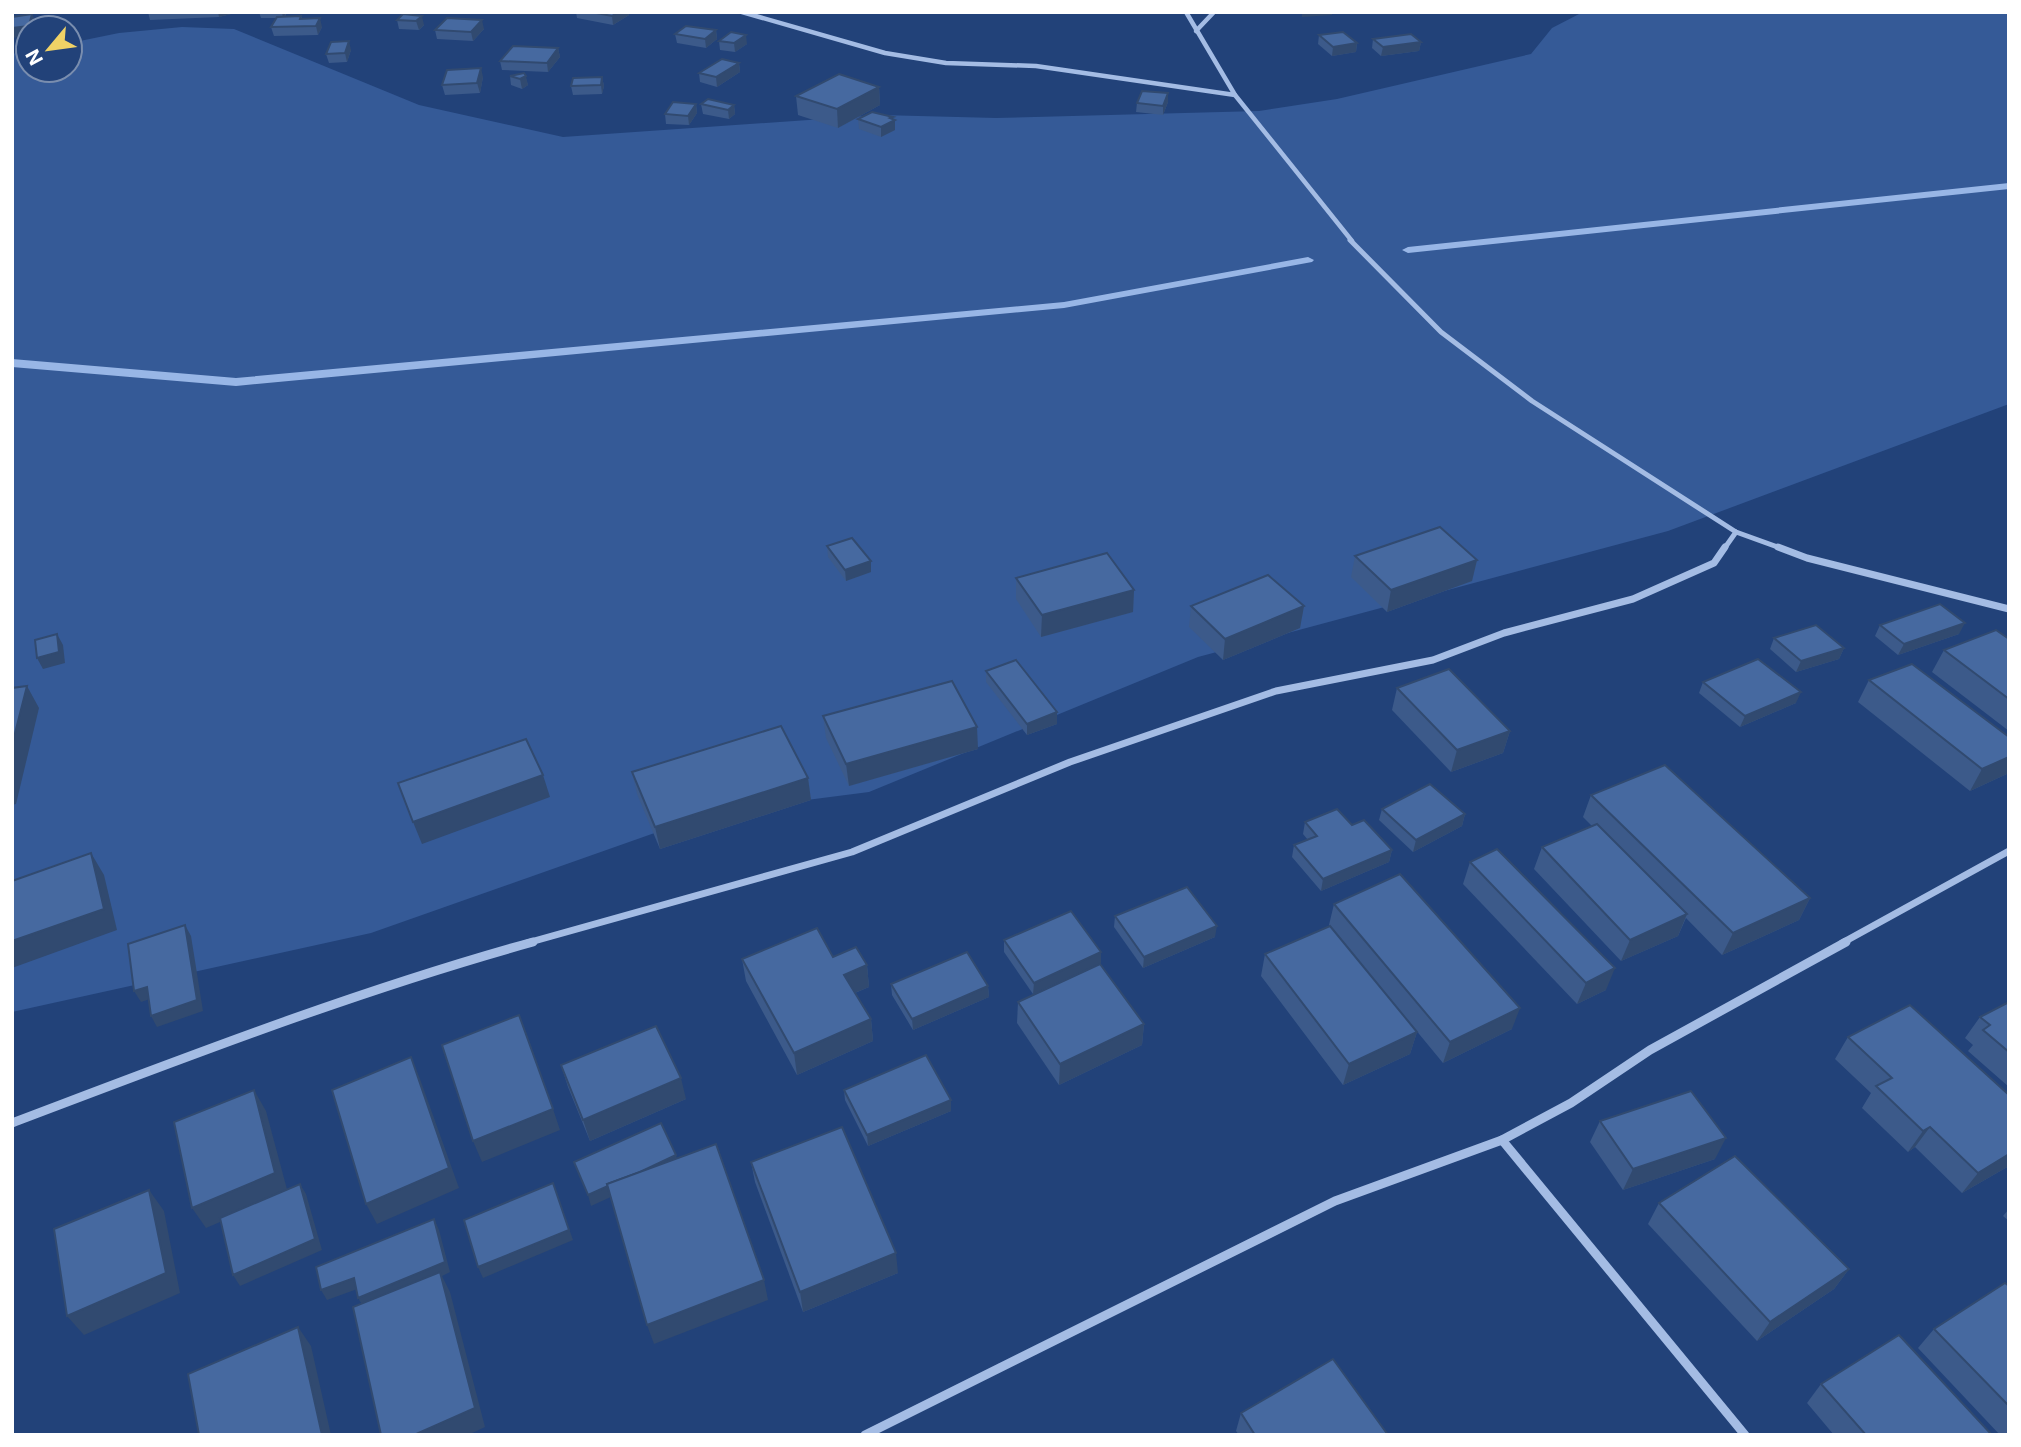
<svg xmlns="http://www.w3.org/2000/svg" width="2021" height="1447" viewBox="0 0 2021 1447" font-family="Inter,sans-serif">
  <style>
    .green { fill: #355a97 }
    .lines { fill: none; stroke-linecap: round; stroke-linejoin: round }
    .stream { fill: #98b6e6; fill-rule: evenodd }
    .street-far3 { stroke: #a4bce4; stroke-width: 4.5 }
    .street-far2 { stroke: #a4bce4; stroke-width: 5 }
    .street-far1 { stroke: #a4bce4; stroke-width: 7 }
    .street { stroke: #a4bce4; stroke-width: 9 }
    .wall { fill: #3c5a8a }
    .shaded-wall { fill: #314a70 }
    .building { fill: #4669a0; stroke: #314a70; stroke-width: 2 }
  </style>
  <rect width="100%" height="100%" fill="#224279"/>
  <path class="green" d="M1583 12H2009V404L1668 531 1198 657 869 792 714 812 371 933 12 1012V54L28 51V70H70V43L119 33 182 27 234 29 419 105 563 137 880 115 996 118 1259 111 1337 99 1531 54 1552 28Z"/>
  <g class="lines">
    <g class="stream">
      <path d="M2009 183V189L1408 253 1402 250 1408 247Z"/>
      <path d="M1308 257 1314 260 1312 262 1064 308 236 386 12 367V359L236 378 1064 302Z"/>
    </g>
    <g class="street-far3">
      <path d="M742 12 885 53 946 63 1036 66 1235 95"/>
      <path d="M1186 12 1235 95 1352 241"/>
      <path d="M1196 31 1214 12"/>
    </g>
    <g class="street-far2">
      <path d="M1350 240 1441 332 1532 401 1736 532 1783 549"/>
      <path d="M1724 549 1736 532"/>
    </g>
    <g class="street-far1">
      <path d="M1778 547 1807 558 2009 609"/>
      <path d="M527 943 852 852 1070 762 1276 691 1433 660 1504 633 1633 599 1714 563 1725 547"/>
      <path d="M1842 943 2009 851"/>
    </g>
    <g class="street">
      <path d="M12 1123C184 1058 356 991 533 942"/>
      <path d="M1502 1140 1571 1103 1650 1050 1846 942"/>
      <path d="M865 1435 1335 1201 1502 1140 1745 1435"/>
    </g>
  </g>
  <g class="wall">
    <path d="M148 12H232L231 14 219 17 150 20Z"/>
    <path d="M259 12H287L285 17 301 16 302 18 322 27 318 35 274 36 271 27 276 18H261Z"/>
    <path d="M576 12H628L629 15 613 25 577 18Z"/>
    <path d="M403 14 424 25 419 30 399 29 397 20Z"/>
    <path d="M484 29 473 41 437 39 435 30Z"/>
    <path d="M716 30 717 39 706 48 677 43 675 34Z"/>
    <path d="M1319 35 1357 43 1356 52 1332 56 1318 44Z"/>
    <path d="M1373 39 1421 42 1419 51 1381 56 1372 48Z"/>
    <path d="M719 41 747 44 735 52 720 50Z"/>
    <path d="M558 48 560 57 548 72 502 70 500 61Z"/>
    <path d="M351 50 347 62 329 63 326 54Z"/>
    <path d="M739 63 740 72 717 87 700 82 699 73Z"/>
    <path d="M524 73 528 85 522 89 511 85 510 76Z"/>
    <path d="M483 77 480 93 445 95 442 85Z"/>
    <path d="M602 77 604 86 602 94 573 95 571 86Z"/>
    <path d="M879 87 880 105 838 128 798 115 796 96Z"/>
    <path d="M1168 93V102L1163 115 1136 112 1137 103Z"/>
    <path d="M696 104 697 113 689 125 666 124 665 114Z"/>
    <path d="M701 104 734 105 735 114 729 119 703 114Z"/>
    <path d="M893 117 895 130 881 137 859 129 858 119Z"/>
    <path d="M827 546 871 572 846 581 828 557Z"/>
    <path d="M1355 556 1477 560 1472 581 1387 612 1351 577Z"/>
    <path d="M1016 578 1134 590 1133 612 1041 637 1016 599Z"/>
    <path d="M1191 606H1304L1300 628 1223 660 1189 627Z"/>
    <path d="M1880 625 1959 634 1898 655 1875 636Z"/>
    <path d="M1774 638 1844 648 1839 659 1796 672 1770 649Z"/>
    <path d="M2009 639V731L1932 672 1944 650Z"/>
    <path d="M986 671 1057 712V724L1027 735 986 682Z"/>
    <path d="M1869 680 2009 737V773L1970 791 1858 702Z"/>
    <path d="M1703 682 1796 703 1740 727 1699 693Z"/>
    <path d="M1397 688 1510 731 1503 753 1451 772 1392 710Z"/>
    <path d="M823 716 978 749 849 786 826 738Z"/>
    <path d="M632 772 808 778 811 800 660 849 637 794Z"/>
    <path d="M1591 795 1810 898 1799 920 1722 955 1686 918 1678 936 1621 961 1534 869 1542 847 1592 826 1583 817Z"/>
    <path d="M1382 809 1465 814 1462 826 1413 852 1379 820Z"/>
    <path d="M1305 822 1392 850 1389 862 1321 891 1292 857 1294 845 1308 840 1303 834Z"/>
    <path d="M1470 862 1606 990 1577 1004 1463 884Z"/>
    <path d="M1334 904 1512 1029 1443 1063 1363 966 1417 1032 1410 1054 1343 1085 1261 976 1265 954 1330 927 1329 925Z"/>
    <path d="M1115 916 1215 937 1143 968 1114 927Z"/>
    <path d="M1004 940 1101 963 1033 994 1004 952Z"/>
    <path d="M833 957 867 965 869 987 855 993 871 1019 873 1041 797 1075 746 981 742 959Z"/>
    <path d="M891 984 988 986 989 997 913 1030 892 995Z"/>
    <path d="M1018 1002 1144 1024 1142 1045 1059 1085 1017 1023Z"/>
    <path d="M2009 1002V1087L1968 1051 1973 1045 1965 1038 1980 1017Z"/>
    <path d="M1848 1037 2009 1095V1166L1962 1193 1915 1147 1908 1152 1862 1108 1871 1093 1835 1059Z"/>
    <path d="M561 1065 686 1099 590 1141 568 1087Z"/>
    <path d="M844 1090 951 1100V1111L868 1146 845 1100Z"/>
    <path d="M1600 1121 1715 1159 1623 1190 1590 1142Z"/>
    <path d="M751 1162 898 1273 803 1312 755 1182Z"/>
    <path d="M1659 1203 1849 1269 1834 1289 1757 1341 1648 1224Z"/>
    <path d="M2009 1209V1221L2003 1216Z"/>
    <path d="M2009 1286V1435H2000L1918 1348 1934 1329Z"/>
    <path d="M1821 1384 1992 1435H1834L1807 1403Z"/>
    <path d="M1241 1413 1388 1435H1239L1236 1431Z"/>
  </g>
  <g class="shaded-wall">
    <path d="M218 12H232L231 14 219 17Z"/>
    <path d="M282 12H287L283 18Z"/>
    <path d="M618 12H628L629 15 613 25 612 16Z"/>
    <path d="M1302 12H1332V15L1302 17Z"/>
    <path d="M32 14 36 23 35 28H28V36L12 38V28Z"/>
    <path d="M422 16 424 25 419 30 416 21Z"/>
    <path d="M320 18 322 27 318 35 316 26Z"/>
    <path d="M482 20 484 29 473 41 471 32Z"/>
    <path d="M716 30 717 39 706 48 705 39Z"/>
    <path d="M746 35 747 44 735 52 734 43Z"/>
    <path d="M349 41 351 50 347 62 345 53Z"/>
    <path d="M1421 42 1419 51 1381 56 1383 47Z"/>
    <path d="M1357 43 1356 52 1332 56 1333 47Z"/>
    <path d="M558 48 560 57 548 72 547 63Z"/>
    <path d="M739 63 740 72 717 87 716 77Z"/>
    <path d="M481 68 483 77 480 93 477 83Z"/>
    <path d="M526 76 528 85 522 89 520 79Z"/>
    <path d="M602 77 604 86 602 94 601 85Z"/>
    <path d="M879 87 880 105 838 128 837 109Z"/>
    <path d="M1168 93V102L1163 115V106Z"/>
    <path d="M696 104 697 113 689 125 688 116Z"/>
    <path d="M734 105 735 114 729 119 728 110Z"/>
    <path d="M893 117V121L895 120V130L881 137V127Z"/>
    <path d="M1477 560 1472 581 1387 612 1391 590Z"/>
    <path d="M871 561V572L846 581 845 570Z"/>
    <path d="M1134 590 1133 612 1041 637 1042 615Z"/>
    <path d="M1304 606 1300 628 1223 660 1225 639Z"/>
    <path d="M1965 623 1959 634 1898 655 1904 644Z"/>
    <path d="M57 634 63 645 65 663 43 669 37 658Z"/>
    <path d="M1844 648 1839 659 1796 672 1801 661Z"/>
    <path d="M27 686 39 708 16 804 12 805V745Z"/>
    <path d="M1801 692 1796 703 1740 727 1745 716Z"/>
    <path d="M1057 712V724L1027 735V724Z"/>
    <path d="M977 727 978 749 849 786 846 764Z"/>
    <path d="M1510 731 1503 753 1451 772 1457 750Z"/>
    <path d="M2009 757V773L1970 791 1982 769Z"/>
    <path d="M543 775 550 797 422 844 413 822Z"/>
    <path d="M808 778 811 800 660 849 655 827Z"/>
    <path d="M1465 814 1462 826 1413 852 1416 840Z"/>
    <path d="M1392 850 1389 862 1321 891 1323 879Z"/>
    <path d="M91 853 104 875 117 930 12 968V941Z"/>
    <path d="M1810 898 1799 920 1722 955 1733 933Z"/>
    <path d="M1687 914 1678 936 1621 961 1630 940Z"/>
    <path d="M185 925 191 936 203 1011 157 1027 151 1016Z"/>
    <path d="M1217 926 1215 937 1143 968 1144 957Z"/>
    <path d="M1101 952V963L1033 994 1034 983Z"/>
    <path d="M867 965 869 987 847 996 844 975Z"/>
    <path d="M1615 968 1606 990 1577 1004 1586 983Z"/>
    <path d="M988 986 989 997 913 1030 912 1019Z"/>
    <path d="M147 987 153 998 141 1002 134 991Z"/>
    <path d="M1520 1008 1512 1029 1443 1063 1450 1042Z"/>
    <path d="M871 1019 873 1041 797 1075 794 1053Z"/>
    <path d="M1144 1024 1142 1045 1059 1085 1060 1064Z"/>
    <path d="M1417 1032 1410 1054 1343 1085 1349 1064Z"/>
    <path d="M411 1057 420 1079 459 1188 377 1224 366 1204Z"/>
    <path d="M681 1078 686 1099 590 1141 583 1120Z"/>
    <path d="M254 1090 266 1111 288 1193 206 1228 192 1208Z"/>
    <path d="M951 1100V1111L868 1146 867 1135Z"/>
    <path d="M553 1109 560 1130 482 1162 473 1141Z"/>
    <path d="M1930 1127 1915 1147 1908 1152 1923 1131Z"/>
    <path d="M1726 1138 1715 1159 1623 1190 1633 1169Z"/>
    <path d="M2009 1154V1166L1962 1193 1978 1173Z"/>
    <path d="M676 1155 679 1166 591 1206 588 1195Z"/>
    <path d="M553 1183 573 1240 483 1278 478 1267Z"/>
    <path d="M300 1184 306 1194 322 1250 240 1286 233 1275Z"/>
    <path d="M149 1190 164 1211 180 1293 84 1335 67 1316Z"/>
    <path d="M434 1219 439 1230 450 1272 442 1276 450 1292 485 1427 468 1435H414L364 1308 358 1298Z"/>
    <path d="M896 1253 898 1273 803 1312 800 1292Z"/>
    <path d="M1849 1269 1834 1289 1757 1341 1770 1322Z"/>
    <path d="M354 1278 360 1288 327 1300 321 1290Z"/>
    <path d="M764 1280 768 1300 654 1344 647 1325Z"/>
    <path d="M298 1327 311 1346 331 1435H322Z"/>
  </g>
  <g class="building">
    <path d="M591 12H618L612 16Z"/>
    <path d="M32 14 29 26 12 28V17Z"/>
    <path d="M403 14 422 16 416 21 397 20Z"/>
    <path d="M301 16 300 19 320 18 316 26 271 27 277 17Z"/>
    <path d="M447 18 482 20 471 32 435 30Z"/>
    <path d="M686 26 716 30 705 39 675 34Z"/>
    <path d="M731 32 746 35 734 43 719 41Z"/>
    <path d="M1343 32 1357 43 1333 47 1319 35Z"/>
    <path d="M1411 34 1421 42 1383 47 1373 39Z"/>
    <path d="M349 41 345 53 326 54 331 42Z"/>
    <path d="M513 46 558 48 547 63 500 61Z"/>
    <path d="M722 59 739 63 716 77 699 73Z"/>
    <path d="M481 68 477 83 442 85 447 70Z"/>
    <path d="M524 73 526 76 520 79 510 76Z"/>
    <path d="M839 74 879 87 837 109 796 96Z"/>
    <path d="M602 77 601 85 571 86 573 78Z"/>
    <path d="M1142 91 1168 93 1163 106 1137 103Z"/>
    <path d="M708 99 734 105 728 110 701 104Z"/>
    <path d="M673 102 696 104 688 116 665 114Z"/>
    <path d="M872 112 893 117 890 118 895 120 881 127 858 119Z"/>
    <path d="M1440 527 1477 560 1391 590 1355 556Z"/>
    <path d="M852 538 871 561 845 570 827 546Z"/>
    <path d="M1107 553 1134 590 1042 615 1016 578Z"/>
    <path d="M1268 575 1304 606 1225 639 1191 606Z"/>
    <path d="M1940 604 1965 623 1904 644 1880 625Z"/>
    <path d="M1816 625 1844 648 1801 661 1774 638Z"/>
    <path d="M1996 630 2009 639V699L1944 650Z"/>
    <path d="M57 634 59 652 37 658 35 640Z"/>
    <path d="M1758 659 1801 692 1745 716 1703 682Z"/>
    <path d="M1016 660 1057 712 1027 724 986 671Z"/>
    <path d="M1912 664 2009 737V757L1982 769 1869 680Z"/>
    <path d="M1449 669 1510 731 1457 750 1397 688Z"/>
    <path d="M952 681 977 727 846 764 823 716Z"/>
    <path d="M27 686 12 745V688Z"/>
    <path d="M781 726 808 778 655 827 632 772Z"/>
    <path d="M526 739 543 775 413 822 398 783Z"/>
    <path d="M1665 765 1810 898 1733 933 1591 795Z"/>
    <path d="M1430 784 1465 814 1416 840 1382 809Z"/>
    <path d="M1337 809 1352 825 1364 820 1392 850 1323 879 1294 845 1317 836 1305 822Z"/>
    <path d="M1597 824 1687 914 1630 940 1542 847Z"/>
    <path d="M1497 849 1615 968 1586 983 1470 862Z"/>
    <path d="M91 853 104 909 12 941V881Z"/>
    <path d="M1400 874 1520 1008 1450 1042 1334 904Z"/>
    <path d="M1187 887 1217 926 1144 957 1115 916Z"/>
    <path d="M1071 911 1101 952 1034 983 1004 940Z"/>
    <path d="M185 925 197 1000 151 1016 147 987 134 991 128 944Z"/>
    <path d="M1330 926 1417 1032 1349 1064 1265 954Z"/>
    <path d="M817 928 833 957 856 947 867 965 844 975 871 1019 794 1053 742 959Z"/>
    <path d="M967 952 988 986 912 1019 891 984Z"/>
    <path d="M1100 964 1144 1024 1060 1064 1018 1002Z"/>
    <path d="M2009 1002V1052L1983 1030 1990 1025 1980 1017Z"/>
    <path d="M1910 1005 2009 1095V1154L1978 1173 1930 1127 1923 1131 1876 1086 1892 1078 1848 1037Z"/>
    <path d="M519 1015 553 1109 473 1141 442 1045Z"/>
    <path d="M656 1026 681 1078 583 1120 561 1065Z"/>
    <path d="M926 1055 951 1100 867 1135 844 1090Z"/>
    <path d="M411 1057 449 1168 366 1204 332 1090Z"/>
    <path d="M254 1090 275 1173 192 1208 174 1122Z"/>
    <path d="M1691 1091 1726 1138 1633 1169 1600 1121Z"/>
    <path d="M661 1123 676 1155 640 1172 607 1184 608 1186 588 1195 574 1162Z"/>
    <path d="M842 1127 896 1253 800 1292 751 1162Z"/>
    <path d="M716 1144 764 1280 647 1325 607 1184Z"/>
    <path d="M1735 1156 1849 1269 1770 1322 1659 1203Z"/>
    <path d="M553 1183 569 1230 478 1267 464 1220Z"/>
    <path d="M300 1184 315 1239 233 1275 220 1218Z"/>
    <path d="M149 1190 166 1273 67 1316 54 1229Z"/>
    <path d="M434 1219 445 1262 358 1298 354 1278 321 1290 316 1267Z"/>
    <path d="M440 1272 475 1408 414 1435H381L353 1307Z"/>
    <path d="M2005 1283 2009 1286V1406L1934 1329Z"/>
    <path d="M298 1327 322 1435H199L188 1374Z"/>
    <path d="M1899 1335 1992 1435H1866L1821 1384Z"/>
    <path d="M1333 1359 1388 1435H1255L1241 1413Z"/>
  </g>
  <rect width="2021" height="1447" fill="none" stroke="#ffffff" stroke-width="28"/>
  <g transform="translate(49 49) rotate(241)"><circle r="33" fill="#224279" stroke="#7a8eaf" stroke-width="2"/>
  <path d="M0-5L12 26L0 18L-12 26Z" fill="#f0d266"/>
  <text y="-10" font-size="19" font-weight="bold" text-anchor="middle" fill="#ffffff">N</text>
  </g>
</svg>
